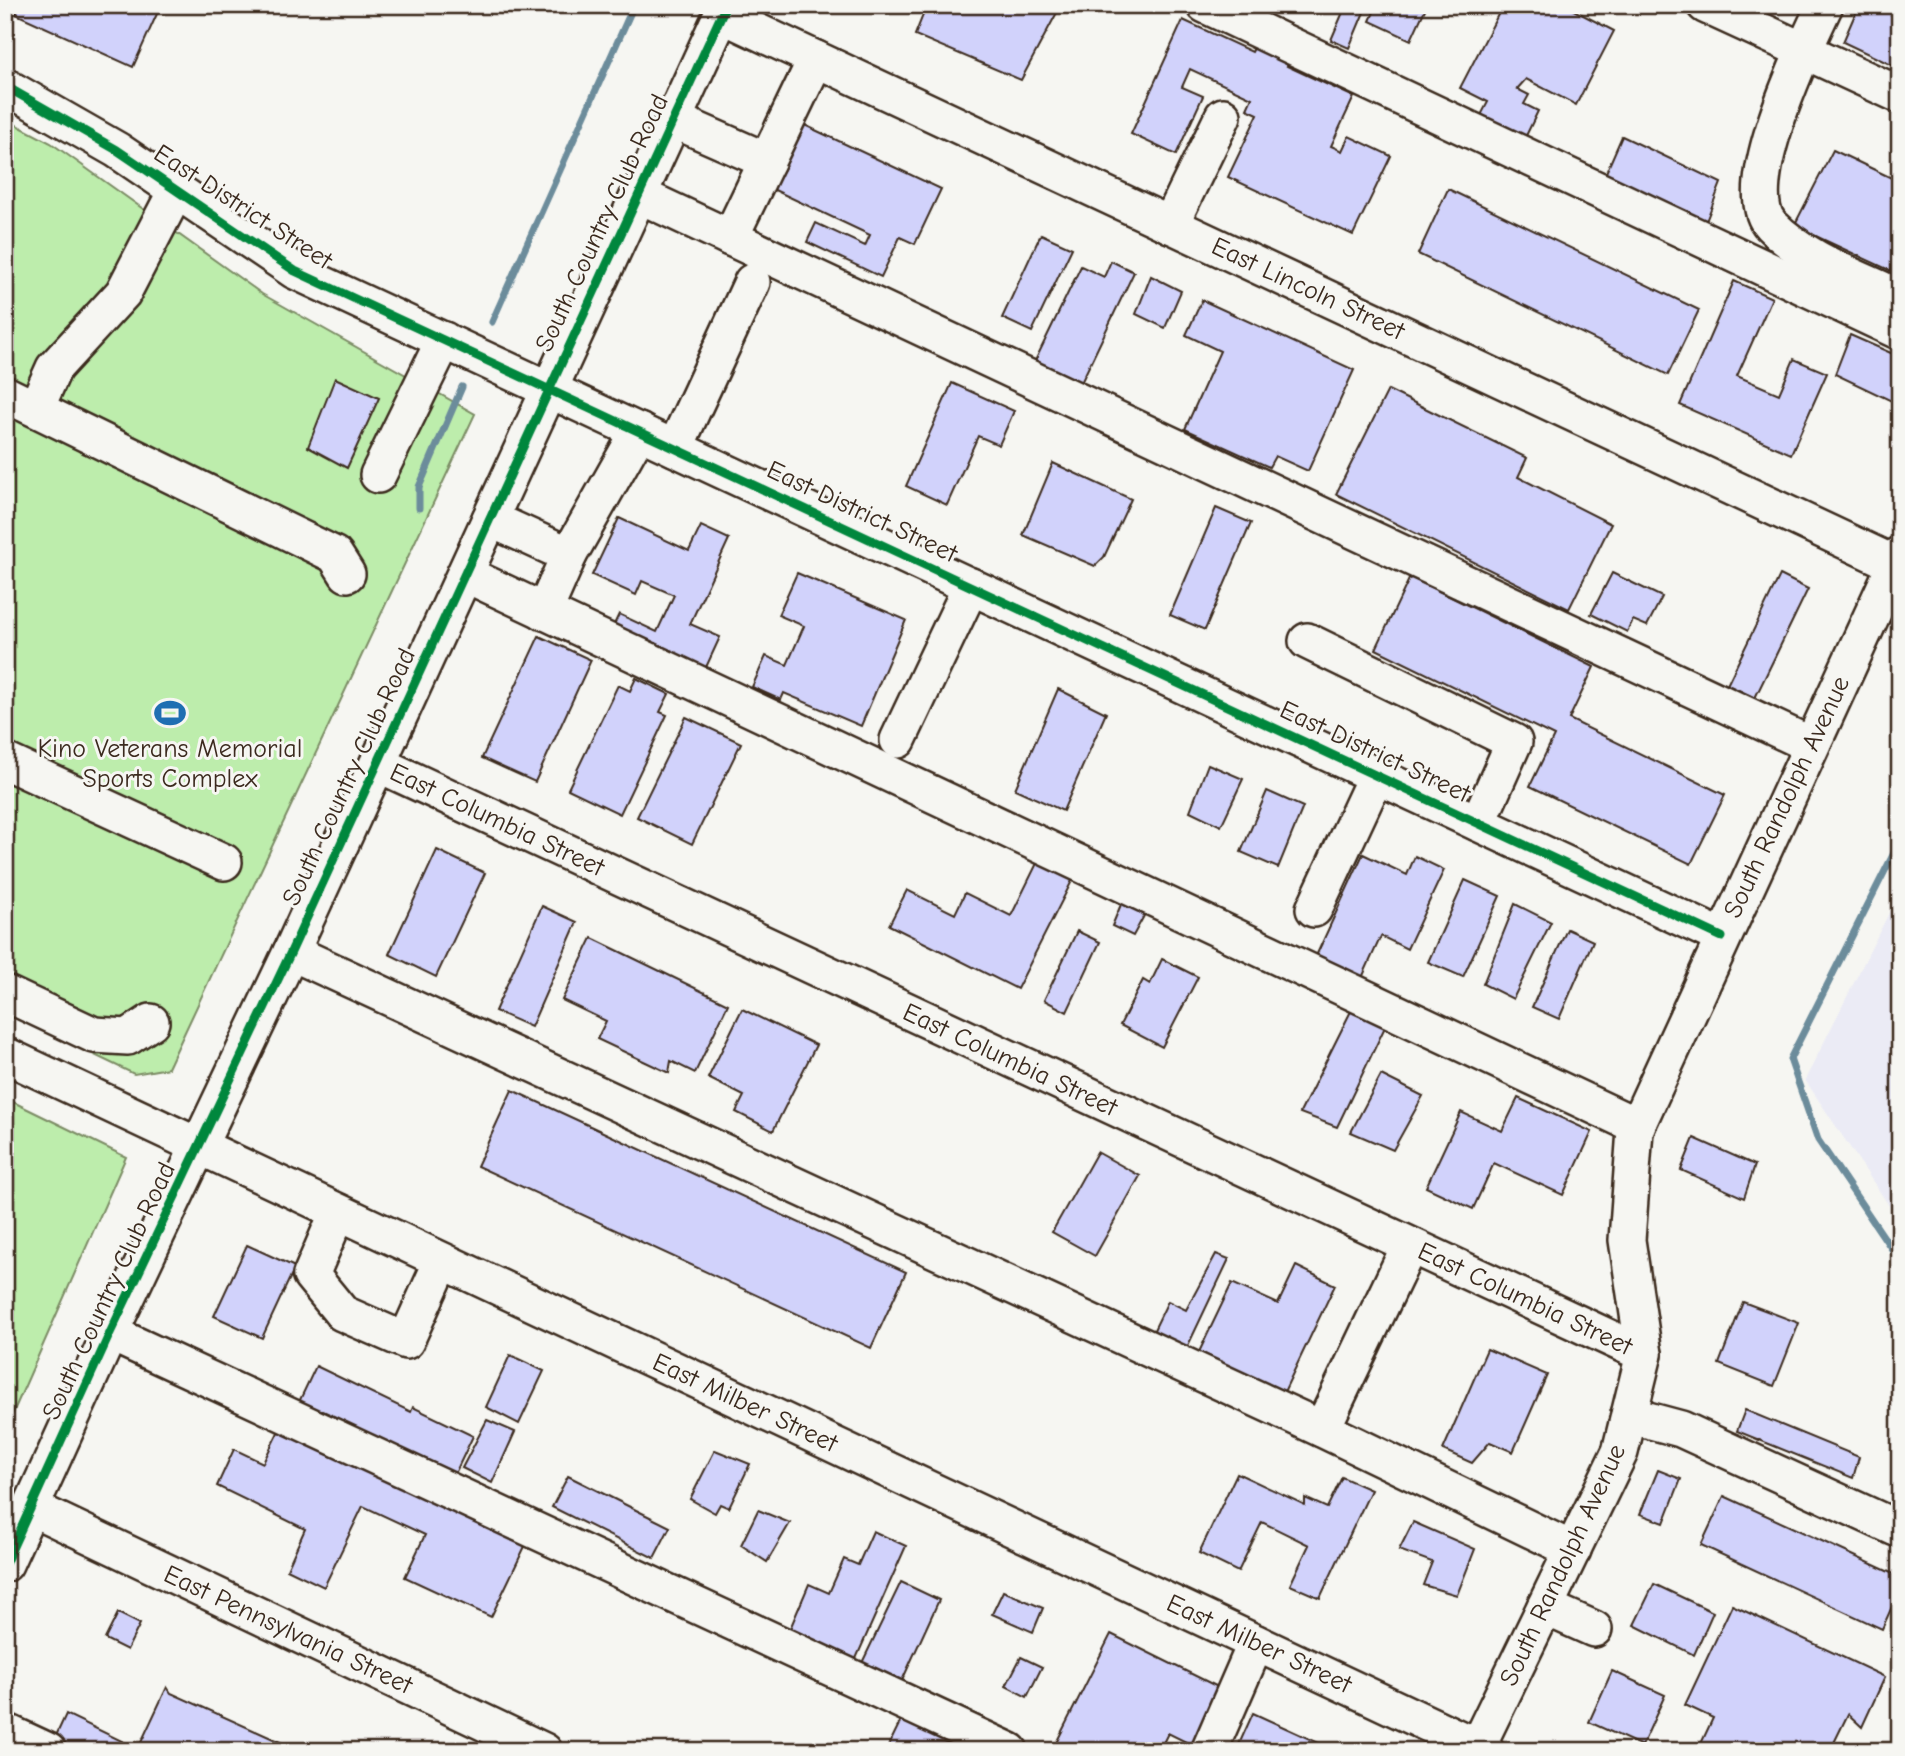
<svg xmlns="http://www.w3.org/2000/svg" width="1905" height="1756" viewBox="0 0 1905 1756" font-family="'Comic Neue',sans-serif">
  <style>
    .built { fill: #ebebf5 }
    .green { fill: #bdedac; stroke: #7c8c65; stroke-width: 2 }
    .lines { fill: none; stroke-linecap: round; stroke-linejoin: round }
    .stream { stroke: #6c8c9b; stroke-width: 7 }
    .building { fill: #d1d2fb; stroke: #3b2a1e; stroke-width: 2 }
    .minor-casing { stroke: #3b2a1e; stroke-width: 40 }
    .minor { stroke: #f6f6f2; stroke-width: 35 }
    .cycleway-casing { stroke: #f6f6f2; stroke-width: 13 }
    .cycleway { stroke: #00873e; stroke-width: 9 }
    .labels { text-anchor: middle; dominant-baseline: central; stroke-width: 6; stroke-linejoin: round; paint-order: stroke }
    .street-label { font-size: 26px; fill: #3b2a1e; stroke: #f6f6f2 }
    .poi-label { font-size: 26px; fill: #3b2a1e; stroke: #f6f6f2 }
  </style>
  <rect width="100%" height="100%" fill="#f6f6f2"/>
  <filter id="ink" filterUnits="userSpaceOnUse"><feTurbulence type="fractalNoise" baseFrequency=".0143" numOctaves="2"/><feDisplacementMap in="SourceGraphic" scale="14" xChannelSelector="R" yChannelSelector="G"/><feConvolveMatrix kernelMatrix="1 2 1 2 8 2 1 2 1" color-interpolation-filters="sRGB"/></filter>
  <g filter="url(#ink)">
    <path class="built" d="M1900 891V1222L1805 1080Z"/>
    <g class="green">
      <path d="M5 119 51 143 262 294 475 414 168 1068 134 1074 5 1012Z"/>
      <path d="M5 1098 126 1157 5 1431Z"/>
    </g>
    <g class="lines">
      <g class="stream">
        <path d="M492 322 634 5"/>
        <path d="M419 508V487L462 387"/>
        <path d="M1900 841 1790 1059 1818 1140 1900 1261"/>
      </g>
    </g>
    <g class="building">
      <path d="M20 5H161L133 67 16 14Z"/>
      <path d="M927 5H1061L1021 80 915 35Z"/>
      <path d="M1346 5H1367L1349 48 1331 40Z"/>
      <path d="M1377 5H1427L1411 40 1370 21Z"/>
      <path d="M1503 5H1564L1614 31 1576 105 1526 79 1517 89 1529 95 1524 104 1538 111 1522 144 1479 119 1488 102 1460 88Z"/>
      <path d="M1859 5H1900V19L1893 36 1900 39 1898 68 1843 42Z"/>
      <path d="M1183 20 1252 52 1256 44 1290 60 1287 66 1354 97 1331 146 1342 151 1349 136 1391 156 1353 235 1228 177 1258 114 1247 109 1252 98 1190 69 1182 87 1203 96 1176 155 1131 134Z"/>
      <path d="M796 121 941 189 915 244 900 237 881 277 807 242 816 223 865 246 870 235 766 186Z"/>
      <path d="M1622 136 1721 183 1703 229 1601 184Z"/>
      <path d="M1833 150 1900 182V275L1794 226Z"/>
      <path d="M1448 189 1699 310 1668 375 1418 254Z"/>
      <path d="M1041 234 1072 248 1032 332 1002 318Z"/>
      <path d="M1111 261 1134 272 1081 383 1035 361 1081 266 1104 277Z"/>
      <path d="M1151 276 1181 291 1165 328 1136 314Z"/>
      <path d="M1734 281 1772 298 1737 376 1779 394 1794 359 1827 373 1791 454 1680 405Z"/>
      <path d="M1202 300 1354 370 1308 471 1275 456 1269 467 1185 429 1220 351 1186 335Z"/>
      <path d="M1850 335 1900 357V405L1835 374Z"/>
      <path d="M335 378 379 398 347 468 308 447Z"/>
      <path d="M952 383 1014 411 999 445 978 436 947 505 906 486Z"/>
      <path d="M1388 390 1527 458 1518 477 1611 524 1569 609 1336 494Z"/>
      <path d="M1053 463 1131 499 1104 557 1095 566 1023 535Z"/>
      <path d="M1216 508 1251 523 1205 630 1170 615Z"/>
      <path d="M619 518 689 551 701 526 729 539 690 624 720 637 702 676 610 633 619 614 657 632 674 595 642 581 636 595 592 575Z"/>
      <path d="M797 573 906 620 861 726 784 693 781 700 752 687 766 656 787 665 804 626 778 615Z"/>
      <path d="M1612 573 1662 597 1647 626 1633 620 1627 632 1591 614Z"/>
      <path d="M1780 575 1808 589 1755 698 1727 685Z"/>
      <path d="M1410 577 1594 667 1569 719 1725 795 1691 864 1530 786 1554 736 1376 649Z"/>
      <path d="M539 636 591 660 535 782 482 758Z"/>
      <path d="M636 678 669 694 660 712 667 715 620 814 568 789 618 685 630 691Z"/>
      <path d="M1058 689 1106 713 1063 811 1015 789Z"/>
      <path d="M686 717 741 743 692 844 637 817Z"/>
      <path d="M1208 764 1243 779 1221 826 1190 811Z"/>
      <path d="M1267 791 1303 807 1278 868 1241 852Z"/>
      <path d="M437 850 485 873 436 977 389 954Z"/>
      <path d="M1363 854 1407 875 1415 856 1444 870 1407 949 1381 936 1362 978 1316 956Z"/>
      <path d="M1041 855 1076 873 1017 989 889 925 907 890 955 914 965 893 1011 916Z"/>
      <path d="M1465 880 1500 896 1463 977 1428 962Z"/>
      <path d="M1122 902 1145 914 1133 936 1112 926Z"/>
      <path d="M1515 904 1551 922 1513 999 1483 984Z"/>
      <path d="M542 906 577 922 531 1027 495 1011Z"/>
      <path d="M1567 929 1593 941 1559 1019 1532 1007Z"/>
      <path d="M1077 931 1100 942 1067 1012 1044 1000Z"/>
      <path d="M592 938 728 1004 695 1073 671 1061 669 1073 597 1039 606 1021 562 1000Z"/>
      <path d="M1162 959 1198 977 1162 1047 1120 1025 1143 980 1150 984Z"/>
      <path d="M742 1009 816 1045 773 1131 736 1112 744 1096 708 1078Z"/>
      <path d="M1352 1009 1385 1027 1337 1127 1300 1113Z"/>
      <path d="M1381 1075 1423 1096 1393 1150 1351 1132Z"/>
      <path d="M512 1090 906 1272 871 1348 477 1166Z"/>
      <path d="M1518 1098 1592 1132 1563 1195 1494 1163 1473 1209 1426 1187 1461 1112 1502 1131Z"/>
      <path d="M1694 1138 1755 1165 1744 1198 1681 1170Z"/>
      <path d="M1097 1152 1140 1176 1095 1256 1052 1232Z"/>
      <path d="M247 1245 295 1267 262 1338 214 1316Z"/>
      <path d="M1216 1254 1229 1259 1185 1352 1151 1336 1168 1301 1186 1310Z"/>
      <path d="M1296 1266 1335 1285 1284 1392 1199 1352 1232 1283 1278 1304Z"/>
      <path d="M1743 1302 1799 1323 1774 1386 1719 1364Z"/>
      <path d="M1487 1349 1547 1375 1513 1452 1490 1442 1472 1463 1443 1450Z"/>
      <path d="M510 1355 544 1371 519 1424 486 1407Z"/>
      <path d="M316 1366 411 1412 413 1407 473 1436 453 1478 298 1404Z"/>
      <path d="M1745 1410 1859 1457 1853 1478 1737 1431Z"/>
      <path d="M284 1420 529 1538 491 1617 405 1577 425 1535 363 1506 324 1587 287 1569 305 1529 217 1486 234 1449 263 1463Z"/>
      <path d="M487 1420 515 1432 492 1483 462 1468Z"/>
      <path d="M715 1450 750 1464 729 1508 720 1504 715 1513 690 1499Z"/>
      <path d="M1658 1470 1681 1479 1664 1523 1640 1514Z"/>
      <path d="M1237 1473 1305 1505V1498L1327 1508 1342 1477 1371 1490 1320 1598 1290 1585 1309 1545 1262 1522 1238 1572 1199 1553Z"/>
      <path d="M568 1476 670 1527 654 1558 552 1507Z"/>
      <path d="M1724 1496 1900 1577V1589L1882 1629 1701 1545Z"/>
      <path d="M758 1510 790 1523 767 1562 741 1545Z"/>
      <path d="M1413 1522 1475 1549 1457 1595 1423 1585 1432 1562 1399 1550Z"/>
      <path d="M873 1531 906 1546 855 1661 789 1631 809 1584 829 1593 844 1559 858 1565Z"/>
      <path d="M901 1582 939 1600 901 1683 861 1665Z"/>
      <path d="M1654 1584 1713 1612 1694 1655 1634 1625Z"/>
      <path d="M1003 1591 1043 1608 1033 1632 992 1614Z"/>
      <path d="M1732 1605 1885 1677 1862 1727 1848 1714 1830 1751 1699 1748 1713 1718 1685 1705Z"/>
      <path d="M118 1613 140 1624 127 1650 105 1639Z"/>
      <path d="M1111 1634 1222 1689 1194 1746 1168 1733 1159 1751H1052Z"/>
      <path d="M1021 1657 1042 1667 1027 1697 1006 1686Z"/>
      <path d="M1612 1671 1665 1695 1642 1746 1589 1722Z"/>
      <path d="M167 1687 171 1693 300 1751H78L54 1740 66 1714 138 1749Z"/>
      <path d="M1253 1713 1336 1751H1236Z"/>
      <path d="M903 1716 950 1739 945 1751H886Z"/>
    </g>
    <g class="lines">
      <defs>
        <g id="minor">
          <path d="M1205 5 1900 332"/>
          <path d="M1705 5 1900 95"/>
          <path d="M1825 5C1806 45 1736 189 1771 225 1805 260 1857 277 1900 298"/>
          <path d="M722 15 1895 564"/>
          <path d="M5 86 117 150 295 271 1722 937"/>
          <path d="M674 120 767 161"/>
          <path d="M639 195 1811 745"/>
          <path d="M1170 225 1223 116"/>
          <path d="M730 238 816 59"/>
          <path d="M5 394 335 555 347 574"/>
          <path d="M36 408 54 368 123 293 176 191"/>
          <path d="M675 448 752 282"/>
          <path d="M378 475 444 340"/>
          <path d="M490 519 569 555 639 431"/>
          <path d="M465 574 1637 1126"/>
          <path d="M544 612 569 555"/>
          <path d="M1307 641 1514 742 1478 823"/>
          <path d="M898 740 971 586"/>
          <path d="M5 761 224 862"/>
          <path d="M378 764 1644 1354"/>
          <path d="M1314 909 1376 776"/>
          <path d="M291 952 1322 1429 1573 1550"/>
          <path d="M5 993 94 1035 128 1037 151 1022"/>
          <path d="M5 1055 1486 1751"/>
          <path d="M338 1212 311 1275 342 1313 406 1341 442 1261"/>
          <path d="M110 1333 1010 1751"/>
          <path d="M1629 1415 1681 1429 1896 1528"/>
          <path d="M1322 1429 1409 1247"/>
          <path d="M32 1508 544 1751"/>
          <path d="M5 1564 110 1333 291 952 726 5"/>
          <path d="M1545 1607 1594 1629"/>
          <path d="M5 1731 48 1751"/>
          <path d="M1209 1751 1256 1643"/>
          <path d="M1475 1751 1620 1452 1644 1354 1627 1240 1635 1130 1900 554"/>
        </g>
      </defs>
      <use href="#minor" class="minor-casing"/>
      <use href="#minor" class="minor"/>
      <defs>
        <g id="cycleway">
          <path d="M5 86 117 150 295 271 1722 937"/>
          <path d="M5 1564 110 1333 291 952 726 5"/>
        </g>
      </defs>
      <use href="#cycleway" class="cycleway-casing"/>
      <use href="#cycleway" class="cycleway"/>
    </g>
  </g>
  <defs>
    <symbol id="stadium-bare" viewBox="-9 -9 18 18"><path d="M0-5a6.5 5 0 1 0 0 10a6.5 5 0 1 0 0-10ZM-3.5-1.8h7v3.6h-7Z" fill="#1f6fb2" stroke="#f6f6f2" stroke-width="2.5" paint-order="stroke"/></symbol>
  </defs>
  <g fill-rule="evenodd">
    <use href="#stadium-bare" x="148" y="691" width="44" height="44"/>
  </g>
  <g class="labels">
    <g class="street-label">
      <text transform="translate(243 207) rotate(33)">East District Street</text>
      <text transform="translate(602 223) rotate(-65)">South Country Club Road</text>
      <text transform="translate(1308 289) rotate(25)">East Lincoln Street</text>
      <text transform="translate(862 512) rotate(25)">East District Street</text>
      <text transform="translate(1375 752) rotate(25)">East District Street</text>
      <text transform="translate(349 777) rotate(-65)">South Country Club Road</text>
      <text transform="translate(1787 797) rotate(-65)">South Randolph Avenue</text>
      <text transform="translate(497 820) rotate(25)">East Columbia Street</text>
      <text transform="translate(1010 1060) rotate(25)">East Columbia Street</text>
      <text transform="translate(109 1291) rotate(-65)">South Country Club Road</text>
      <text transform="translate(1525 1299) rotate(25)">East Columbia Street</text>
      <text transform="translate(745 1403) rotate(25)">East Milber Street</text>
      <text transform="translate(1563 1565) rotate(-65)">South Randolph Avenue</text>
      <text transform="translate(288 1630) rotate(25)">East Pennsylvania Street</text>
      <text transform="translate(1259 1644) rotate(25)">East Milber Street</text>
    </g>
    <g class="poi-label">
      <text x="170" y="749">Kino Veterans Memorial<tspan x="170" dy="30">Sports Complex</tspan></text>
    </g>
  </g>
  <rect width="1905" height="1756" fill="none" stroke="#f6f6f2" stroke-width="28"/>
  <rect x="14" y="14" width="1877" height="1728" fill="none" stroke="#3b2a1e" stroke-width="2.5" filter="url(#ink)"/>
</svg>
